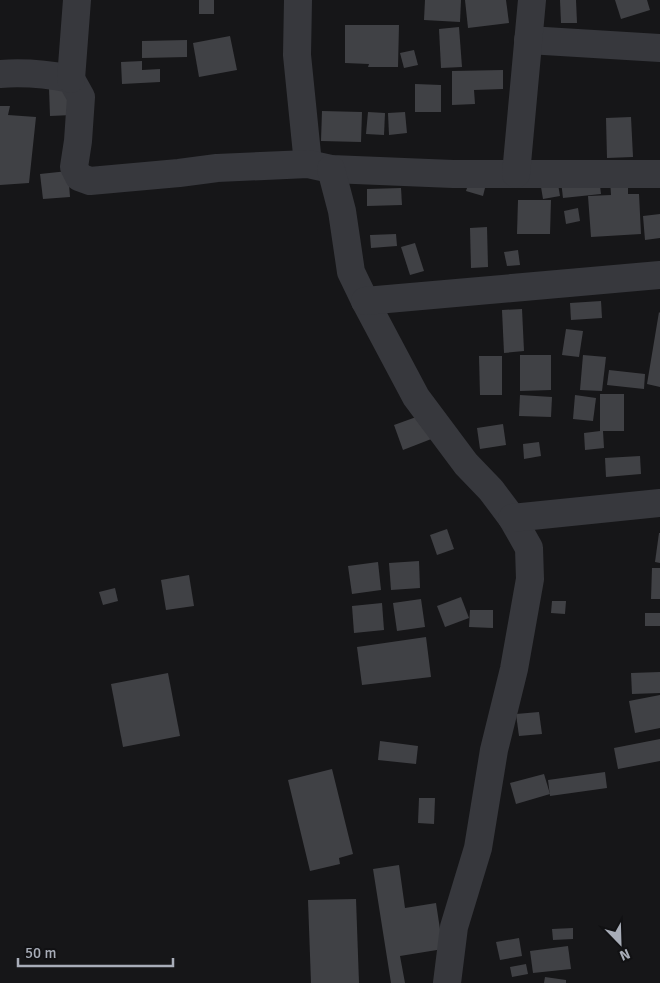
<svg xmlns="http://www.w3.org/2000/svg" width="660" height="983" viewBox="0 0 660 983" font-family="Signika,sans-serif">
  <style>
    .building { fill: #404145 }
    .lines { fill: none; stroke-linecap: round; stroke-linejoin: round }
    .minor { stroke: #37383d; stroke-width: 28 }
  </style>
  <rect width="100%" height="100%" fill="#161618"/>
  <g class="building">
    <rect x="199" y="0" width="15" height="14"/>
    <path d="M425 0H461L460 22 424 20Z"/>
    <path d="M465 0H506L509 23 468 28Z"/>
    <path d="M560 0H576L577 23H561Z"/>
    <path d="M615 0H647L650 10 621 19Z"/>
    <path d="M345 25H399L398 67H368L369 64 345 63Z"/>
    <path d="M459 27 462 67 441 68 439 29Z"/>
    <path d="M230 36 237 70 199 77 193 43Z"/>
    <path d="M187 40V57L142 58V41Z"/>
    <path d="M414 50 418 65 404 68 400 53Z"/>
    <path d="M142 61V70L160 69V82L122 84 121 62Z"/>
    <path d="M503 70V89L474 90 475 104 452 105V71Z"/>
    <path d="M415 84 441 85V112H415Z"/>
    <path d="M71 87 72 115 50 116 49 88Z"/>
    <path d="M0 106H10L8 115 36 117 29 183 0 185Z"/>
    <path d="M322 111 362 112 361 142 321 141Z"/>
    <path d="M368 112 385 113 384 135 366 134Z"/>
    <path d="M405 112 407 133 389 135 388 113Z"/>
    <path d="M631 117 633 157 607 158 606 118Z"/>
    <path d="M68 171 70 197 43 199 40 174Z"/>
    <path d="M599 177 601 194 563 198 561 181Z"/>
    <path d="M628 178V194H639L641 234 591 237 588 196 611 195 610 179Z"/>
    <path d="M470 179 486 184 483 196 466 191Z"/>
    <path d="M558 184 560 196 543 199 541 187Z"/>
    <path d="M401 188 402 205 367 206V189Z"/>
    <path d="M518 200H551L550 234H517Z"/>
    <path d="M578 208 580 221 566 224 564 211Z"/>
    <path d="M660 214V238L645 240 643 216Z"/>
    <path d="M487 227 488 267 471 268 470 228Z"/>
    <path d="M396 234 397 246 371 248 370 235Z"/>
    <path d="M415 243 424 271 410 275 401 247Z"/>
    <path d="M518 250 520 265 507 266 504 252Z"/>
    <path d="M601 301 602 318 571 320 570 303Z"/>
    <path d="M522 309 524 351 504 353 502 310Z"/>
    <path d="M659 312 660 313V387L647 384Z"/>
    <path d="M566 329 583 331 579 357 562 355Z"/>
    <path d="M520 355H551V390L520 391Z"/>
    <path d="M583 355 606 357 602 391 580 390Z"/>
    <path d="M479 356H502V395H480Z"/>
    <path d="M609 370 645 374 644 389 607 385Z"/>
    <path d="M600 394H624V431H603L604 448 585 450 584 433 600 431Z"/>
    <path d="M520 395 552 397 551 417 519 416Z"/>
    <path d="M575 395 596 398 593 421 573 419Z"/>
    <path d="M430 412 439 436 403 450 394 425Z"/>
    <path d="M503 424 506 445 480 449 477 428Z"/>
    <path d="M539 442 541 456 524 459 523 444Z"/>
    <path d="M640 456 641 474 606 477 605 458Z"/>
    <path d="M447 529 454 549 437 555 430 535Z"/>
    <path d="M659 533H660V563L655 562Z"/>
    <path d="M419 561 420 588 391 590 389 563Z"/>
    <path d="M378 562 381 590 352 594 348 566Z"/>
    <path d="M652 568H660V599H651Z"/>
    <path d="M189 575 194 606 166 610 161 580Z"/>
    <path d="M115 588 118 601 103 605 99 592Z"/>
    <path d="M461 597 469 618 445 627 437 606Z"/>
    <path d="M421 599 425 627 397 631 393 603Z"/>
    <path d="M552 601H566L565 614 551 613Z"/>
    <path d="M382 603 384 630 354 633 352 606Z"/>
    <path d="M470 610H493V628L469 627Z"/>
    <rect x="645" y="613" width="15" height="13"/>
    <path d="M426 637 431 677 362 685 357 647Z"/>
    <path d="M660 672V693L632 694 631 673Z"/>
    <path d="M168 673 180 736 123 747 111 684Z"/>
    <path d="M660 695V728L635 733 629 701Z"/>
    <path d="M539 712 542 734 519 736 516 714Z"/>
    <path d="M660 739V761L618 769 614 748Z"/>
    <path d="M380 741 418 746 416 764 378 760Z"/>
    <path d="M332 769 353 854 339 858 340 864 310 871 288 780Z"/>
    <path d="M605 772 607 788 550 796 548 780Z"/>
    <path d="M544 774 550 794 516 804 510 783Z"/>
    <path d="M419 798H435L434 824 418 823Z"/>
    <path d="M399 865 405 908 436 903 443 949 400 956 405 983H391L373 869Z"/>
    <path d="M356 899 359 983H311L308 900Z"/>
    <path d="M573 928V939L553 940 552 929Z"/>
    <path d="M519 938 522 956 500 960 496 942Z"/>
    <path d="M568 946 571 969 533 973 530 951Z"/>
    <path d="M526 964 528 974 512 977 510 967Z"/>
    <path d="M545 977 566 980V983H544Z"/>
  </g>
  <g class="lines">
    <g class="minor">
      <path d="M298 0 297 55 308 164"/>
      <path d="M528 40 660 48"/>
      <path d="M0 74C25 72 46 74 71 79L81 97 78 141 74 167 79 177 90 181 179 173 217 168 308 164 331 169 453 174H660"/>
      <path d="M71 79 77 0"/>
      <path d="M331 169 342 211 351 272 365 301 416 397 466 464 491 490 512 518 529 548 530 579 514 669 494 750 478 848 454 927 447 983"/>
      <path d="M516 174 532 0"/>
      <path d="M365 301 660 275"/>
      <path d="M512 518 660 503"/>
    </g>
  </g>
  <g transform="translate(620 943) rotate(157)" stroke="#111113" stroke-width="4" paint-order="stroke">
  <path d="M0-4L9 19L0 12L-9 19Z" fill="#a8adb8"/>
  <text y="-8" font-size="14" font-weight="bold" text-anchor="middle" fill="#a8adb8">N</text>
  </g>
  <path d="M18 958v8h155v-8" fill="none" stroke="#a8adb8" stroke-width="2.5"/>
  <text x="25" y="958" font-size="15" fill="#a8adb8" stroke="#111113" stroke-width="4" paint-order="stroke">50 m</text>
</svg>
